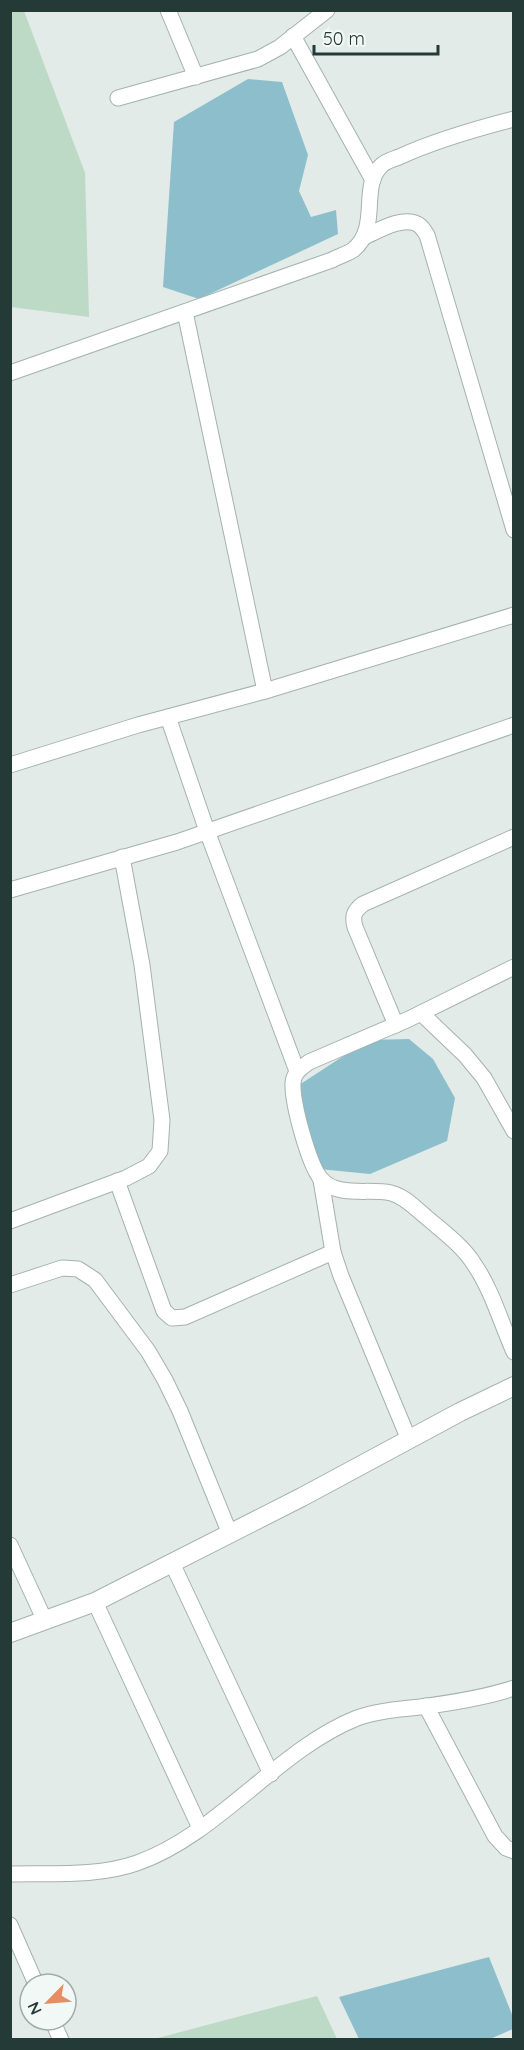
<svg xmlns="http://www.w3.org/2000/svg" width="524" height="2050" viewBox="0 0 524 2050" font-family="Quicksand,sans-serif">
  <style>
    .green { fill: #bcdac6 }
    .water { fill: #8dbecc }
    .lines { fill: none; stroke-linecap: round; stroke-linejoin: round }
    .minor-casing { stroke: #a5b2ae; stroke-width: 17 }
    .tertiary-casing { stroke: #a5b2ae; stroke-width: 20 }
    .minor { stroke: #fff; stroke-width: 15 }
    .tertiary { stroke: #fff; stroke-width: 18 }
  </style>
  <rect width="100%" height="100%" fill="#e2ebe7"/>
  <g class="green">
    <path d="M24 11 85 173 89 317 11 307 10 11Z"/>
    <path d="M317 1996 337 2039H154Z"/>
  </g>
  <g class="water">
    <path d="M248 79 282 82 308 155 299 191 311 217 336 210 338 234 199 299 163 287 174 122Z"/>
    <path d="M409 1039 433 1059 455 1098 447 1141 370 1174 319 1169 296 1087 368 1040Z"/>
    <path d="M489 1957 513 2017V2029L490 2039H359L339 1997Z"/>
  </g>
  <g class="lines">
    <defs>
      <g id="minor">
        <path d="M168 10 196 77"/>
        <path d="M293 36 373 180"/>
        <path d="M118 98 258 59 280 47 327 10"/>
        <path d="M364 237C378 231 402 216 417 224 422 226 424 231 427 235L514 530"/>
        <path d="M185 312 265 691"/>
        <path d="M10 373 332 260C339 256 347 254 353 250 381 228 359 185 382 165 386 161 394 159 399 157 436 140 475 129 514 119"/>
        <path d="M168 717 207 831 297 1071"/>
        <path d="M10 765 138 725 265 691 514 615"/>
        <path d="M10 890 177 842 514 725"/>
        <path d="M514 967 409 1019 309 1062C301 1068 294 1072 293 1083 292 1103 309 1165 321 1179 337 1198 369 1188 391 1193 404 1196 415 1208 425 1216 442 1231 462 1245 474 1264 492 1290 501 1323 514 1352"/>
        <path d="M421 1013 465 1055 484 1078 514 1131"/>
        <path d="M396 1025 355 927C352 916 354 911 363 904L514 837"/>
        <path d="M321 1180 333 1252 341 1276 409 1440"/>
        <path d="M117 1181 164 1311 172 1318 185 1317 333 1252"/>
        <path d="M10 1221 126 1178 149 1166 160 1151 162 1120 142 965 122 857"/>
        <path d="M10 1285 62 1268 78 1269 95 1280 148 1351 165 1380 180 1411 230 1534"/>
        <path d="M10 1545 45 1621"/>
        <path d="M172 1563 271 1774"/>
        <path d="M95 1602 200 1828"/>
        <path d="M426 1706 495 1836 506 1848 514 1851"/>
        <path d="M10 1874C52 1873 97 1877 137 1863 219 1834 277 1750 357 1718 376 1711 399 1709 420 1707 451 1703 484 1698 514 1688"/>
        <path d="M10 1925 36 1984"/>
        <path d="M52 2020 61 2040"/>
      </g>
      <path id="tertiary" d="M10 1633 95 1602 302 1497 460 1412 514 1386"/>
    </defs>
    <use href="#minor" class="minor-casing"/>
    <use href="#tertiary" class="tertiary-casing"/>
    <use href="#minor" class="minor"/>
    <use href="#tertiary" class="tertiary"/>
  </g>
  <rect width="524" height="2050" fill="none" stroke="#233a36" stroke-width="24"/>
  <g transform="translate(48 2002) rotate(245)"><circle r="28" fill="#f2f8f5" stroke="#9faca9" stroke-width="1.5"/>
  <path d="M0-4.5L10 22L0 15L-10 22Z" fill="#e88d63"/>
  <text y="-9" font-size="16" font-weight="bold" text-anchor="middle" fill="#233a36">N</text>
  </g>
  <path d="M314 45v9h124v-9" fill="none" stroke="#233a36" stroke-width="3"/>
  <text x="323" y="45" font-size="18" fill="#233a36" stroke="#f2f8f5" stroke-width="4.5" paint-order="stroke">50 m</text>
</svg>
